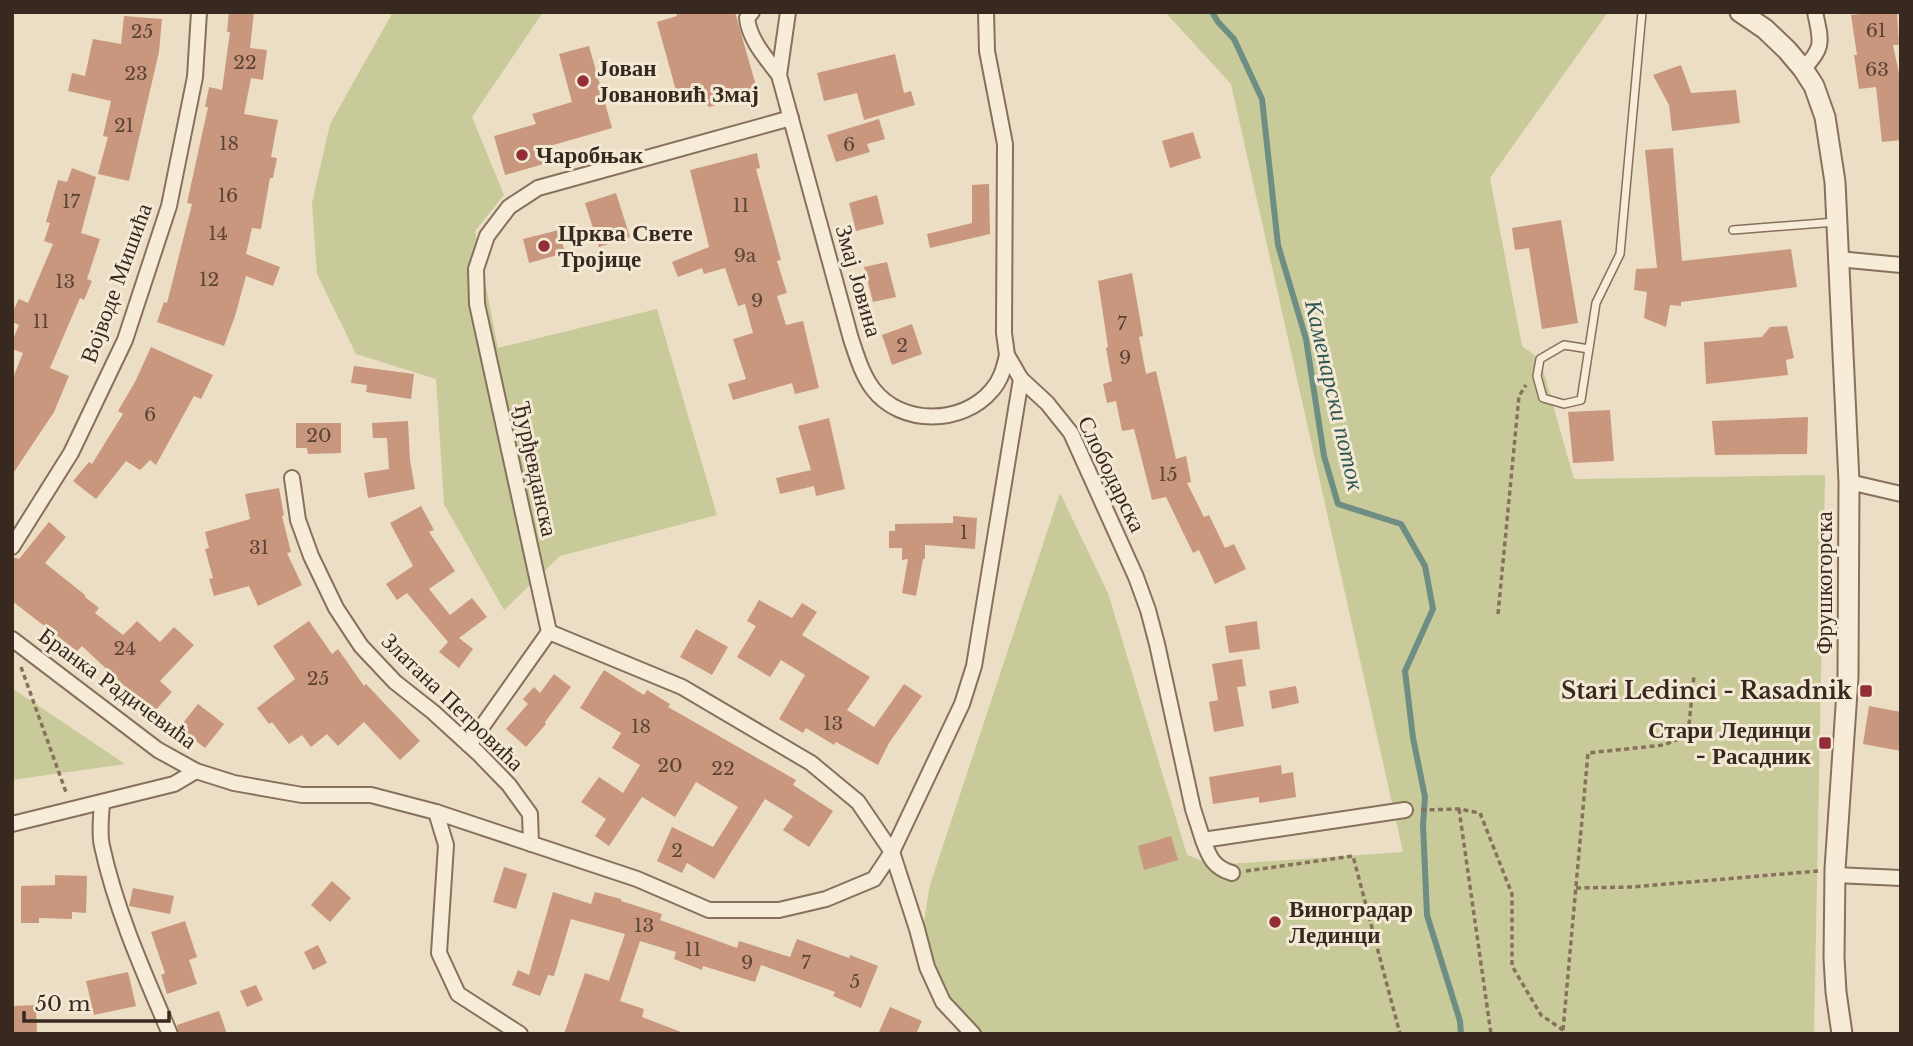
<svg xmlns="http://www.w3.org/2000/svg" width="1913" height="1046" viewBox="0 0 1913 1046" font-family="'Libre Baskerville',serif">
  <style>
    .green { fill: #c8ca99 }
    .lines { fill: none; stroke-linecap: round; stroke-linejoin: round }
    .stream { stroke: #6e8e84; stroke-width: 6 }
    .building { fill: #c9977d }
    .service-casing { stroke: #87705c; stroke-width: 10 }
    .minor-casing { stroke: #87705c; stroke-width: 18 }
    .tertiary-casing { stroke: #87705c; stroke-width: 23 }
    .path { stroke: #87705c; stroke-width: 3.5; stroke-dasharray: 5 3.5; stroke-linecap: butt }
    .service { stroke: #f7ecd8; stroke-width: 7 }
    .minor { stroke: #f7ecd8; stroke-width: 14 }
    .tertiary { stroke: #f7ecd8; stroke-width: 19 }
    .poi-dot { fill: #932e36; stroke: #f4e9d4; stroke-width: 2.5 }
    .labels { text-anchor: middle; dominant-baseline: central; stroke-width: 6; stroke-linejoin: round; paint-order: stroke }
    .number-label { font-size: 19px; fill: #5c4436 }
    .poi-label { font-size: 23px; font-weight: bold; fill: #37291f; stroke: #f4e9d4; text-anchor: start }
    .street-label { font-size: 23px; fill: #37291f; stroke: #f4e9d4 }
    .water-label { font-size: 24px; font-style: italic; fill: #2f5751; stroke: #f4e9d4 }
  </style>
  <rect width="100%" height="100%" fill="#ecdec5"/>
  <g class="green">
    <path d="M393 12H543L472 117 504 195 475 231 498 348 657 309 717 515 560 556 504 610 444 504 436 379 356 354 317 274 312 203 330 124Z"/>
    <path d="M1165 12H1608L1490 178 1522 346 1540 359 1574 479 1825 475 1814 1034H974L918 956 930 885 1060 493 1108 593 1187 855 1214 865 1403 852 1231 84Z"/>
    <path d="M12 688 125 764 12 780Z"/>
  </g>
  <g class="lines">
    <path class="stream" d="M1212 12 1218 22 1234 39 1262 99 1278 245 1306 339 1324 456 1338 504 1401 524 1425 566 1433 609 1405 671 1413 738 1425 797 1423 825 1427 915 1460 1021 1461 1034"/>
  </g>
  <g class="building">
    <path d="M229 12H254L250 48 267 50 263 80 251 78 244 114 278 120 271 157 277 158 273 178H270L261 229 252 228 246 254 280 267 273 286 246 276 235 316 224 346 157 322 164 302 167 303 192 204 187 203 208 107H205L209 87 222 90 230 32H227Z"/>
    <path d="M676 12H735L758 93 709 107 702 99 680 105 657 22 677 16Z"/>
    <path d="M1880 12H1897L1899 45H1893L1901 83V140L1882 142 1876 87 1859 89 1854 55H1857L1851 15Z"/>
    <path d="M124 16 162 19 159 52 129 181 98 174 108 137 103 136 111 101 68 91 72 73 85 76 93 39 121 44Z"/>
    <path d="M589 46 612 128 543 148 547 163 505 175 494 136 536 124 532 114 572 102 559 54Z"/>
    <path d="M895 54 904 93 911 91 915 105 864 120 857 93 824 101 817 73Z"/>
    <path d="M1681 65 1691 93 1736 90 1740 123 1672 131 1669 105 1653 75Z"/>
    <path d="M879 119 885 139 867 144 870 152 836 162 827 135Z"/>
    <path d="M1193 132 1201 158 1170 168 1162 141Z"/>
    <path d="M1673 148 1682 261 1791 249 1797 287 1681 302V306L1670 305 1666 327 1644 318 1647 292 1634 290 1636 269 1657 268 1645 150Z"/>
    <path d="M757 153 760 168 756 169 781 260 777 261 787 293 777 296 786 325 803 321 819 388 795 394 792 383 733 400 728 384 746 379 733 339 753 333 745 304 738 306 725 268 704 274 702 268 678 277 672 262 709 247 690 170Z"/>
    <path d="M72 168 96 177 81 233 100 239 87 279 92 281 84 300 80 298 50 368 69 376 54 412 12 475V380L23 353 12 349V341L19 325 12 322V313L19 299 28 303 53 244 44 241 50 223 46 222 58 180 67 182Z"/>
    <path d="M989 184 990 234 930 248 927 234 972 223V185Z"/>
    <path d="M616 193 630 237 599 247 585 203Z"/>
    <path d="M877 195 884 224 856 231 849 203Z"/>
    <path d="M1561 220 1578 323 1542 329 1529 248 1515 250 1512 228Z"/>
    <path d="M559 230 565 253 529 263 523 239Z"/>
    <path d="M887 262 896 297 873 302 864 267Z"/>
    <path d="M1132 273 1143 336 1139 337 1146 374 1156 371 1176 459 1186 456 1191 482 1187 483 1204 517 1209 515 1225 548 1234 544 1246 569 1215 584 1199 550 1193 553 1166 497 1152 500 1134 429 1122 431 1116 401 1107 403 1103 384 1112 381 1106 348 1108 347 1098 281Z"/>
    <path d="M912 324 922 354 892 365 882 335Z"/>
    <path d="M1787 326 1794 358 1786 360 1788 375 1706 384 1704 342 1762 337 1770 327Z"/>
    <path d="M151 347 213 375 201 399 194 396 156 465 150 460 140 470 126 461 96 499 73 481 89 462 92 464 123 414 118 411 135 382Z"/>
    <path d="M354 366 414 374 411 399 366 392 367 385 351 383Z"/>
    <path d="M1610 410 1614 461 1573 463 1568 412Z"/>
    <path d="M1808 417 1807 454 1715 455 1712 421Z"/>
    <path d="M829 418 845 489 816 496 814 486 780 494 776 478 811 470 798 426Z"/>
    <path d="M408 421 410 460 415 489 368 498 364 473 389 469 387 438H373L372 423Z"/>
    <path d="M296 423H341V453L308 454 307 448H296Z"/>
    <path d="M279 488 284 515 282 516 291 552 287 553 302 585 258 606 249 586 214 596 209 579 213 578 205 549 209 548 205 532 250 519 245 494Z"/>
    <path d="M421 506 434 530 429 532 455 571 429 589 450 615 472 598 487 617 459 638 473 649 459 668 439 652 448 642 407 593 397 600 386 584 413 566 390 523Z"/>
    <path d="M953 516 977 518 975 549 925 545V559H923L916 596 902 593 908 559 902 560V548H889V531H895V524L953 523Z"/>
    <path d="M49 522 66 537 45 563 85 595V597L99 608 95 613 123 635 137 621 160 642 174 627 194 645 160 681 172 692 151 715 129 695 131 692 82 646 77 651 12 601V557L19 559Z"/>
    <path d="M759 600 792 618 802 603 817 612 802 635 870 677 847 710 874 727 904 684 922 696 889 743 878 765 836 742 834 745 806 728 803 733 779 719 805 675 781 660 770 677 737 657 756 626 747 621Z"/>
    <path d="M309 621 332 654 338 649 364 686 366 684 420 741 400 760 364 722 338 746 327 734 311 747 302 735 289 744 272 722 269 724 257 708 295 679 273 646Z"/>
    <path d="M1257 621 1260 649 1229 653 1225 626Z"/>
    <path d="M696 629 728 647 712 675 680 657Z"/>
    <path d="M1242 659 1246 686 1237 687 1244 726 1214 732 1209 702 1218 700 1212 664Z"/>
    <path d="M604 670 644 695 647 690 670 704 668 707 796 780 793 785 833 811 809 847 783 830 793 816 765 799 714 879 687 863 682 873 657 861 672 827 713 847 738 807 696 782 675 817 642 797 609 846 595 836 606 819 581 802 599 777 623 793 640 765 612 748 621 733 580 708Z"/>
    <path d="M554 674 571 687 545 722 546 724 526 747 506 729 528 704 523 699 534 687 540 693Z"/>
    <path d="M1296 686 1299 703 1272 709 1269 691Z"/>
    <path d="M198 704 224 724 205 748 179 728Z"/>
    <path d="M1869 706 1901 712V751L1863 744Z"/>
    <path d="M1281 765 1282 774 1293 772 1296 797 1259 803V797L1213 804 1209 777Z"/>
    <path d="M1171 836 1178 860 1144 870 1138 846Z"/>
    <path d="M504 867 527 874 516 909 493 902Z"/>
    <path d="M55 875 87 876 86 913 72 912V919L39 918V923H21V886L55 885Z"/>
    <path d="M332 881 351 898 330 922 311 905Z"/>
    <path d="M133 888 174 896 170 914 129 906Z"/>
    <path d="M553 892 591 904 595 892 621 899V901L662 914 660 920 737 948 739 941 790 957 797 939 849 958 850 955 878 966 861 1008 833 996 835 992 761 965 755 982 703 966 702 970 674 959 676 952 640 941 620 1001 644 1009 642 1017 681 1032V1034H564L585 973 609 981 625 934 571 919 554 976 548 975 540 996 512 985 518 970 529 975Z"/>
    <path d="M185 921 197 957 189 960 197 984 167 994 161 975 165 973 151 932Z"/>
    <path d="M318 945 327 963 313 970 304 952Z"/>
    <path d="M128 972 136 1006 94 1015 86 981Z"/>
    <path d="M256 985 263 1000 247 1007 240 991Z"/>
    <path d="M36 1005 37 1034H12V1006Z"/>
    <path d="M890 1007 922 1021 916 1034H878Z"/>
    <path d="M219 1011 227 1034H179L177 1025Z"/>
  </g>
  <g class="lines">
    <defs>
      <g id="service">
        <path d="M1733 230 1836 222"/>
        <path d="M1589 349 1564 345 1540 359 1537 376 1543 398 1564 404 1581 400 1596 303 1620 254 1642 12"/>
      </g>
      <g id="minor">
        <path d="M752 12 747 18C749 39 766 58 779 75"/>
        <path d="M788 12 779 75 851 339C857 357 862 374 873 389 901 426 963 425 992 390 1001 380 1004 368 1007 355"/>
        <path d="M986 12 987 51 1005 144 1004 333 1007 355 1021 379 1047 403 1071 433 1136 577 1148 610 1157 644 1193 809 1203 840 1405 810"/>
        <path d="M1803 69C1825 47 1821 41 1815 12"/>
        <path d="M1838 259 1901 265"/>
        <path d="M292 478 298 520 311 556 336 608 361 646 395 682 433 712 478 753 509 785 530 814 531 844"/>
        <path d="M1849 482 1901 494"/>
        <path d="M12 547 71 453 125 340 169 206 195 77 199 12"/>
        <path d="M549 632 477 304 476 269 487 236 509 207 538 188 791 118"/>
        <path d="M549 632 682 687 811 763 858 802 892 852"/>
        <path d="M12 639 158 750 196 771 234 783 302 795H371L436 812 637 879 709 910H779L826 899 874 879 892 852 917 929 927 967 943 1002 973 1034"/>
        <path d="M469 745 549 632"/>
        <path d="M102 803C101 817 99 833 102 846 116 911 144 973 170 1034"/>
        <path d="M436 812 446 845 439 953 458 994 520 1034"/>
        <path d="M12 824 174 784 196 771"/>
        <path d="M1203 840C1209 857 1214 868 1232 873"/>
        <path d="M892 852 962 704 974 666 1021 379"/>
        <path d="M1835 875 1901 878"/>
      </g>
      <path id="tertiary" d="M1740 12 1765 29 1787 50 1803 69 1814 86 1825 117 1835 182 1849 482 1848 677 1835 869 1834 958 1836 992 1842 1034"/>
    </defs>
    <use href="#service" class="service-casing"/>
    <use href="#minor" class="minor-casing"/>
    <use href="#tertiary" class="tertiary-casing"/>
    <g class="path">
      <path d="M1498 614 1519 396 1526 385"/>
      <path d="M21 667 67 795"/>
      <path d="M1459 809 1491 1034"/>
      <path d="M1421 810 1459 809 1480 813 1512 894V966L1541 1015 1563 1030 1565 1034"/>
      <path d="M1246 871 1353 856 1400 1034"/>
      <path d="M1576 888 1632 887 1818 871"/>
      <path d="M1563 1030 1588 753 1664 745 1688 735 1694 675"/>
    </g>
    <use href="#service" class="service"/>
    <use href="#minor" class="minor"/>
    <use href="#tertiary" class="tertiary"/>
  </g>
  <g class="poi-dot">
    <circle cx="583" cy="81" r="7"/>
    <circle cx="522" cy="155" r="7"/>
    <circle cx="544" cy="246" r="7"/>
    <rect x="1859" y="684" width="14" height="14" rx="3.5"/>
    <rect x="1818" y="736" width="14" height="14" rx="3.5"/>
    <circle cx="1275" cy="922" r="7"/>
  </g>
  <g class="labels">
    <g class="number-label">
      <text x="1876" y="30">61</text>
      <text x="142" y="31">25</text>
      <text x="245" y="62">22</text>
      <text x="1877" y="69">63</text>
      <text x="136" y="73">23</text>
      <text x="124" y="125">21</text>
      <text x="229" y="143">18</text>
      <text x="849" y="144">6</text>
      <text x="228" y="195">16</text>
      <text x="71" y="201">17</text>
      <text x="741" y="205">11</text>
      <text x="218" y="233">14</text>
      <text x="745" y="255">9a</text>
      <text x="209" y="279">12</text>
      <text x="65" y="281">13</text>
      <text x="757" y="300">9</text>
      <text x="41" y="321">11</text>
      <text x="1122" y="323">7</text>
      <text x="902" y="345">2</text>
      <text x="1125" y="357">9</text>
      <text x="150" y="414">6</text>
      <text x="319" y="435">20</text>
      <text x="1168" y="474">15</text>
      <text x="964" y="532">1</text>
      <text x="259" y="547">31</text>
      <text x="125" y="648">24</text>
      <text x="318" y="678">25</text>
      <text x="833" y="723">13</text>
      <text x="641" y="726">18</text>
      <text x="670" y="765">20</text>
      <text x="723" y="768">22</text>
      <text x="677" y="850">2</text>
      <text x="644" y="925">13</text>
      <text x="693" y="949">11</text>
      <text x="747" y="962">9</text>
      <text x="806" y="962">7</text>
      <text x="855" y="981">5</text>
    </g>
    <g class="poi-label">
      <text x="597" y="68">Јован<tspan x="597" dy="26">Јовановић Змај</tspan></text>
      <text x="536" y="155">Чаробњак</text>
      <text x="558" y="233">Црква Свете<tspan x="558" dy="26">Тројице</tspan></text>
      <text x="1852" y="691" text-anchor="end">Stari Ledinci - Rasadnik</text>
      <text x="1811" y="730" text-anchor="end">Стари Лединци<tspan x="1811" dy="26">- Расадник</tspan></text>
      <text x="1289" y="909">Виноградар<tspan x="1289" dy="26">Лединци</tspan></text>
    </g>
    <g class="street-label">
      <text transform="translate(859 281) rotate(74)">Змај Јовина</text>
      <text transform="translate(116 283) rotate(-70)">Војводе Мишића</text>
      <text transform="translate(536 469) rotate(78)">Ђурђевданска</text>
      <text transform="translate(1112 474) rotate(64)">Слободарска</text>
      <text transform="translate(1824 583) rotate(-90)">Фрушкогорска</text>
      <text transform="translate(118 688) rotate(36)">Бранка Радичевића</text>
      <text transform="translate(453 702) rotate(44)">Златана Петровића</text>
    </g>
    <g class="water-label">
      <text transform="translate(1335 395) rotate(77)">Каменарски поток</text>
    </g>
  </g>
  <rect width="1913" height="1046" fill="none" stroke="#37291f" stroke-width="28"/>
  <path d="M24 1011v10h145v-10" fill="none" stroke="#37291f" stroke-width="3.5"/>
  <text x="35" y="1011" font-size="21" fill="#37291f" stroke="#f4e9d4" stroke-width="5" paint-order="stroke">50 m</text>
</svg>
